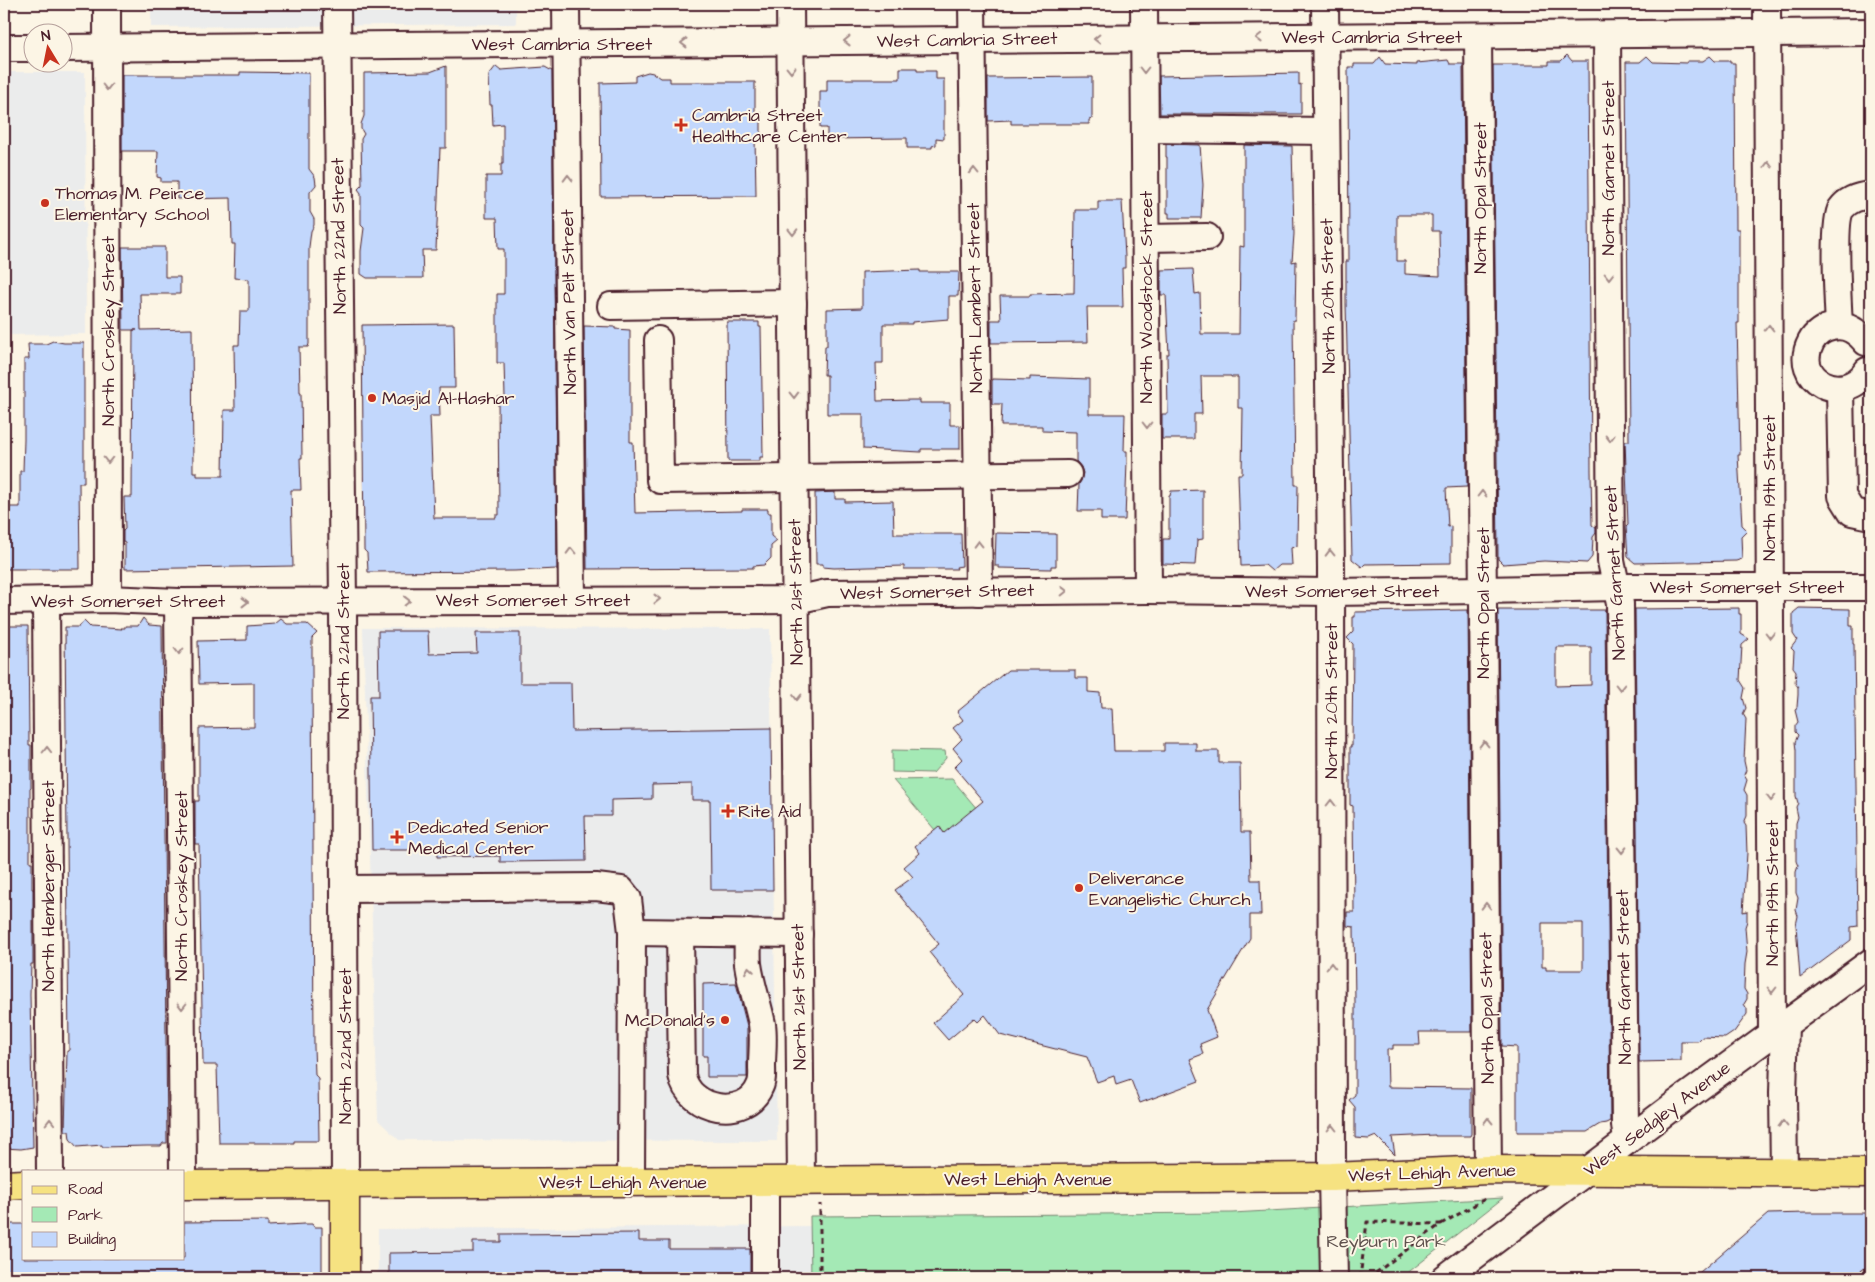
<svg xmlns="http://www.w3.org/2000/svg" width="1875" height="1282" viewBox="0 0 1875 1282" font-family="'Architects Daughter',sans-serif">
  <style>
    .built { fill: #ebecec }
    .green { fill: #a4e9b5; stroke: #778470 }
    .building { fill: #c2d7fc; stroke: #4a1f2b; fill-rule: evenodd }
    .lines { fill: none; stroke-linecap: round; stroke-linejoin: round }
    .minor-casing { stroke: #4a1f2b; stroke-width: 30 }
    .major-casing { stroke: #4a1f2b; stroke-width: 31 }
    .path { stroke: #4a1f2b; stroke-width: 3; stroke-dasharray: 5 4; stroke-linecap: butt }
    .minor { stroke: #fcf5e5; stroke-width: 26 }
    .major { stroke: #f6e281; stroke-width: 28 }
    .oneway { stroke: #a38a88 }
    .poi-dot { fill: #c8321e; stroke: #fcf5e5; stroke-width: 2 }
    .labels { text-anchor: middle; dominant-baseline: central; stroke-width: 4; stroke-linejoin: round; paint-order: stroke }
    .street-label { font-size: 18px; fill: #4a1f2b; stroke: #fcf5e5 }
    .poi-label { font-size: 18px; fill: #4a1f2b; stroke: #fcf5e5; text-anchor: start }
    .park-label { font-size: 18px; fill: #60524e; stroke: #fcf5e5 }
  </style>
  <rect width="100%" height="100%" fill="#fcf5e5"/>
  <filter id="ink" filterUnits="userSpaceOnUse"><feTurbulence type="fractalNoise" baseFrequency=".02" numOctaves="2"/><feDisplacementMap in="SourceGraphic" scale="10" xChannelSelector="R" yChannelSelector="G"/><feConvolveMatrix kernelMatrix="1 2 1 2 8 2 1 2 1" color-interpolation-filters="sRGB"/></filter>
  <g filter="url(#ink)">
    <g class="built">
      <path d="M151 4H516V24L151 27Z"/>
      <path d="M4 72H85L86 334 4 335Z"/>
      <path d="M363 628 770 629 777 1141 399 1140 378 1120Z"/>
      <path d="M811 1226V1278H378V1229Z"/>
    </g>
    <g class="green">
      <path d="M892 750 945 751 946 758 933 773 892 772Z"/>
      <path d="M952 779 983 816 944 833 939 826 935 830 893 780Z"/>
      <path d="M1503 1198 1401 1278H811L810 1216 1232 1213Z"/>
    </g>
    <g class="building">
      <path d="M1567 55 1572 61H1588L1591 471 1592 525 1596 528V533L1593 537 1592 557 1587 563 1544 561 1503 564 1498 559 1493 65H1549V61H1561Z"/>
      <path d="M1647 56 1653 62 1687 63V61H1703L1710 56 1715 61H1730V63H1735L1736 229H1739V323H1737L1740 455H1738L1742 525 1747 530 1741 536 1742 559 1736 561 1635 563 1628 557 1626 527 1628 525 1625 441H1629L1626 62H1640Z"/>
      <path d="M1380 57 1385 64 1417 65V63L1448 60 1450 64H1463L1467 487 1446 488 1448 527 1451 526V563L1365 564 1362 567 1352 559 1346 304V261H1349L1348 67H1354V64H1374ZM1397 215H1432V231H1439L1440 276 1405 274V261H1397Z"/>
      <path d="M446 66V148H440L436 250H422L423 278H367L361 274V251L364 228 361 225V193L358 189 362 185 361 139 364 134 361 129V124L364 116V73L430 72Z"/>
      <path d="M496 66 501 70 545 67 552 71 557 569 514 571 368 572 367 553 364 550 362 325 454 324 455 388H439L440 416H430L434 518H496V515H499L498 397H505L504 363H497V294H504V249H498L497 218H486V176H501V164H503V124L493 125 492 105H490L489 75Z"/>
      <path d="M900 68H917V71H936V79H944V139L936 138V145L932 146V148H907V138L827 139V128H820V91H827V79H900Z"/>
      <path d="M240 72 309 73V169L315 177 316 185 310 192V212L314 219V225L311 231 309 247V344L308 347H299L300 393H301L302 458H300L301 490H291L293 566 125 569V543L123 542V531L125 529 124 497H132L133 330H137H123L122 247H165V277H180V294H140L141 330 192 329 193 472H197V476H223L224 410H235L234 345H239L240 311H249V279L234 278 235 244H232L231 198 177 199V182H161V178L157 177 158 151H122V75H240Z"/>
      <path d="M648 72 653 73 660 78H670V82H755V113H761V136H755L756 196 601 197 600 83 635 82V76Z"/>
      <path d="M1299 73V85L1301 84V114H1160L1159 76Z"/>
      <path d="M1092 77V119L1089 120V124H1011V120L988 121V78Z"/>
      <path d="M1166 144 1200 145 1203 185 1201 218H1169V213H1167V157H1166Z"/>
      <path d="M1244 145 1292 146 1294 234 1292 262 1296 261 1295 320H1293L1295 485H1298L1297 546 1291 548 1292 565H1279L1272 571 1265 565 1241 566 1238 474H1242L1243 408H1238V377H1231V376H1201L1202 414H1194V439H1162V414H1168L1167 354H1169L1166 295H1161V270L1193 269 1195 294 1200 293 1201 334H1239L1240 246 1244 247Z"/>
      <path d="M1098 201H1122L1125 257V268H1122L1123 307H1087L1088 342 991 343V320H1001L1000 296H1030V294L1074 293 1075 210H1098Z"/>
      <path d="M920 270V272H959L958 296H949V319L912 322V324H883V363H876L877 401 911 400H920V403H950V425H960V449H921V452L863 449V414H827V375H824L825 346H827V309L862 308V272Z"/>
      <path d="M727 322H759V327H761L763 457H760V461H728Z"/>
      <path d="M584 326 615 327V329L630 330V442H633L635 513 742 511V509H768V513H771V536L777 541 771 546V558L764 565 753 566V568L587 569Z"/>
      <path d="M53 341 64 343H84V483H79L80 569H4V533H6V507H20V471H23L24 440V359H29L28 344H46Z"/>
      <path d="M1030 377 1089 379V414H1125L1124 451H1127V461L1125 520H1101V511H1078L1079 484 1081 481 1083 473 1081 467 1076 461V432L1042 431V426H1001L1002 404H992V379L1030 380Z"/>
      <path d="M1203 490V539L1197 540 1195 565 1163 564V539H1169V496H1170L1171 491Z"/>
      <path d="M835 492V499H845V502L893 501 894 534H961L962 566 956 567 957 569H904V566L834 568 823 567V564H816L815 493Z"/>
      <path d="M996 533 1056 534V566H1051V569L999 568V566H995Z"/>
      <path d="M1739 608V614H1741V634L1749 639 1742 645 1740 680 1745 688 1743 698 1746 708 1743 714 1746 719 1744 761 1746 770 1744 775 1747 780 1744 790 1747 795V816L1744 823 1746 826 1747 853 1743 912 1747 911V921L1745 927 1747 952 1745 964 1744 989 1747 994V999L1744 1004 1747 1009V1014L1734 1032 1725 1038 1702 1037 1698 1041H1681V1061L1639 1062 1635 609Z"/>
      <path d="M1799 608 1850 609V626H1853V644H1854L1858 926 1851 927V940L1800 978 1796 925 1798 916 1796 910 1798 898 1796 893V872L1798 866 1796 861V823L1798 817 1796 807 1798 803 1796 796V750L1795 742 1798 735 1795 732V726L1798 722 1795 710 1797 707 1798 695V687L1795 683 1796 671 1793 667 1794 651 1791 648 1797 640 1793 634V613Z"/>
      <path d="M1468 610 1472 1032H1419L1420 1045H1393V1049H1387L1388 1087 1471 1088V1134L1470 1136H1435V1135L1392 1137 1395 1155 1376 1136 1369 1139 1355 1138V1107L1349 1100 1355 1095V1003L1354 927 1347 926V912H1354L1353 806 1350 805V746H1352L1353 644 1347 638 1353 632V617H1355V612Z"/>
      <path d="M1498 610H1605L1610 1121 1606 1123 1600 1124 1587 1132H1517V1047L1502 1046ZM1556 647H1591V685L1556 686ZM1542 923H1583V970H1546V967H1542Z"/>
      <path d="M143 618 149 625 162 626 167 1143H163L161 1146H147L102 1147V1145L77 1147 70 1139 69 1131H65L67 1051H69L65 627H79L84 621 90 627 122 629 121 628H125V626H138Z"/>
      <path d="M281 619 287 624H307L317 633 312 638V669L314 1047 315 1075 318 1078 319 1141H294V1143H219L217 1065H203L199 844H195V801H199V728L254 727V683L199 684 198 641 247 640V626L275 624Z"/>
      <path d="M4 626H28L29 745H31V788L30 789V862H32V889H33V964H31L30 994 33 1147 21 1149 4 1148Z"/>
      <path d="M378 631H428L429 654 477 653 476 633H520V683H571L572 731 771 728 773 890H711L710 800H692V784L652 785V799L611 800V816H585L586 861 500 862V856L437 857V850H372L370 696H379Z"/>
      <path d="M1008 670H1075V678H1088V692L1100 693 1101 708H1112L1114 751H1164V743H1196V751H1219V763H1240L1241 832H1250L1251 880H1260L1261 915H1250V938L1207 1010 1217 1037 1200 1044 1203 1054 1190 1059 1199 1081 1140 1103 1131 1080 1116 1085 1114 1076 1097 1082 1087 1057 1000 1035 985 1015 978 1022 974 1018 948 1040 933 1023 964 995 929 952 939 944 895 890 913 877 904 867 920 853 915 846 939 826 944 833 983 801 954 767 962 759 953 748 962 739 953 728 963 720 957 712Z"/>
      <path d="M736 983 747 1026V1077H707V1056H703V984Z"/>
      <path d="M1806 1213H1871V1264L1850 1278H1693L1768 1214Z"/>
      <path d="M268 1221V1226L304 1224H312L314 1227H322V1278H4V1224H24V1258H184V1222Z"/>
      <path d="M639 1233V1241H669V1249H750V1278H389V1253L473 1252V1242H501V1234Z"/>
    </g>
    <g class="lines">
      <defs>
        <g id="minor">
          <path d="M107 4 108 599"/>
          <path d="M337 4 343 602 345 1184"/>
          <path d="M566 4 572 599"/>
          <path d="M790 4 801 1181"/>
          <path d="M972 4 979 592"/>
          <path d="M1144 4 1148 590"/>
          <path d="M1325 4 1331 568 1332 1177 1334 1278"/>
          <path d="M1767 4 1772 1033"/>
          <path d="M1607 35 1611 561 1620 604 1625 1125 1627 1141"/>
          <path d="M1478 36 1488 1170"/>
          <path d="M4 48H32"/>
          <path d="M62 48 1871 32"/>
          <path d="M1145 129 1326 131"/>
          <path d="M1146 238 1207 237"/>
          <path d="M611 306 793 303"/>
          <path d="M1839 326C1838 306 1833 222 1841 209 1848 199 1860 196 1871 195"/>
          <path d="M658 340 660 480 1068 474"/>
          <path d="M1866 342C1857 331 1847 324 1832 327 1824 328 1815 334 1811 342 1791 379 1843 407 1867 371"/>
          <path d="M1840 388 1842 496 1852 512 1871 516"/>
          <path d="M46 600 50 1171"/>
          <path d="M4 601 108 599 178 602 796 600 827 593 1148 590 1331 592 1483 590 1616 587H1871"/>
          <path d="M178 602 183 1171"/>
          <path d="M344 889 596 887 621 890 628 899 632 932 631 1182"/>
          <path d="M632 932 799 934"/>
          <path d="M680 933 682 1075C688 1111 746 1121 760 1086 763 1080 762 1072 762 1067 762 1053 764 1038 762 1024 758 1004 751 985 748 964 747 954 748 944 748 933"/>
          <path d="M1784 1173 1783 1093 1785 1024"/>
          <path d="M765 1181V1278"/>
          <path d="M1445 1278 1676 1104 1871 962"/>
        </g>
        <g id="major">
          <path d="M4 1185 24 1184"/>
          <path d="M184 1185 1332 1177 1488 1170 1871 1173"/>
          <path d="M345 1278V1184"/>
        </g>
      </defs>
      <use href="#minor" class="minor-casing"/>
      <use href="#major" class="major-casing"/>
      <g class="path">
        <path d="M1441 1224 1487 1198"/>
        <path d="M820 1278V1204"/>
        <path d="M1360 1278 1367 1222 1441 1224 1369 1278"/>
      </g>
      <use href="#minor" class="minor"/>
      <use href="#major" class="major"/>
    </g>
    <defs><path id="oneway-chevron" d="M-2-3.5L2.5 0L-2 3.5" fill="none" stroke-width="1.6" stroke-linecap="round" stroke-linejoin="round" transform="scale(1.25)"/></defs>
    <g class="oneway">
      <use href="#oneway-chevron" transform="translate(1259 38) rotate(179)"/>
      <use href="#oneway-chevron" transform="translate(1097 39) rotate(179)"/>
      <use href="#oneway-chevron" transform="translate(847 41) rotate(179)"/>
      <use href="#oneway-chevron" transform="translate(684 43) rotate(180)"/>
      <use href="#oneway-chevron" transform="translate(791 70) rotate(89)"/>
      <use href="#oneway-chevron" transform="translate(1144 70) rotate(90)"/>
      <use href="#oneway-chevron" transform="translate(107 87) rotate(90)"/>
      <use href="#oneway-chevron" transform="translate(1768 165) rotate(-90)"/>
      <use href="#oneway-chevron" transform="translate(974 171) rotate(-91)"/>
      <use href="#oneway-chevron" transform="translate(568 178) rotate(-91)"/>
      <use href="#oneway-chevron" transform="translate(793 232) rotate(89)"/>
      <use href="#oneway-chevron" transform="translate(1609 276) rotate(90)"/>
      <use href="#oneway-chevron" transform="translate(1769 328) rotate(-90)"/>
      <use href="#oneway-chevron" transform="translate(794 395) rotate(89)"/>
      <use href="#oneway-chevron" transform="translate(1147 425) rotate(90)"/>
      <use href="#oneway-chevron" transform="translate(1610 438) rotate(90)"/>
      <use href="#oneway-chevron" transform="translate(108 460) rotate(90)"/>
      <use href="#oneway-chevron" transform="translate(1482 494) rotate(-90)"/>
      <use href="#oneway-chevron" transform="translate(978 544) rotate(-91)"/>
      <use href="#oneway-chevron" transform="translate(571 551) rotate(-91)"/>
      <use href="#oneway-chevron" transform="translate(1330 553) rotate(-91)"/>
      <use href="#oneway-chevron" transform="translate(1064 591) rotate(-1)"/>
      <use href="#oneway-chevron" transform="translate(657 599)"/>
      <use href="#oneway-chevron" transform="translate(407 601) rotate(-1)"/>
      <use href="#oneway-chevron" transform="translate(245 602)"/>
      <use href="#oneway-chevron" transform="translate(1770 635) rotate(90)"/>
      <use href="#oneway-chevron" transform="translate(179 651) rotate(90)"/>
      <use href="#oneway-chevron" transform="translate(1620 687) rotate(90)"/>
      <use href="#oneway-chevron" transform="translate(797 697) rotate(90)"/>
      <use href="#oneway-chevron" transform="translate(1484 744) rotate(-91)"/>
      <use href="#oneway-chevron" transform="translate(47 750) rotate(-90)"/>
      <use href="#oneway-chevron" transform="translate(1771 798) rotate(90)"/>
      <use href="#oneway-chevron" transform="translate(1331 803) rotate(-90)"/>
      <use href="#oneway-chevron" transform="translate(1622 850) rotate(89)"/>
      <use href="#oneway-chevron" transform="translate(1486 906) rotate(-91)"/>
      <use href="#oneway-chevron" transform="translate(1331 966) rotate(-90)"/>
      <use href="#oneway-chevron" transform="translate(749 970) rotate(-99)"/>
      <use href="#oneway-chevron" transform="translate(1772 990) rotate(90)"/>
      <use href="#oneway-chevron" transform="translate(182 1006) rotate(90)"/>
      <use href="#oneway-chevron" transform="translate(1488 1121) rotate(-91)"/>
      <use href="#oneway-chevron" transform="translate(50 1122) rotate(-90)"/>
      <use href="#oneway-chevron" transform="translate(1783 1124) rotate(-91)"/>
      <use href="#oneway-chevron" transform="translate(1332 1128) rotate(-90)"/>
    </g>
  </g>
  <g class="poi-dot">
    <path d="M678.5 117.5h5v5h5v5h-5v5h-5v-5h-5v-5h5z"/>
    <circle cx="45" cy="203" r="5"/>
    <circle cx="372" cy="398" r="5"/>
    <path d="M725.5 803.5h5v5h5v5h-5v5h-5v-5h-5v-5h5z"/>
    <path d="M394.5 829.5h5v5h5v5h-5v5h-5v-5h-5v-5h5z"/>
    <circle cx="1079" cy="888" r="5"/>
    <circle cx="725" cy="1020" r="5"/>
  </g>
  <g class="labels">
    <g class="street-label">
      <text x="1372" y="37">West Cambria Street</text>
      <text transform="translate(967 40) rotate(-1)">West Cambria Street</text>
      <text x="562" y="44">West Cambria Street</text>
      <text transform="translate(1608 168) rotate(-90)">North Garnet Street</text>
      <text transform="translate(1480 198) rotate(-90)">North Opal Street</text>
      <text transform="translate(339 236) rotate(-91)">North 22nd Street</text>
      <text transform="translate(1328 296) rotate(-91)">North 20th Street</text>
      <text transform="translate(1146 297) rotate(-90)">North Woodstock Street</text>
      <text transform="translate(975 298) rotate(-91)">North Lambert Street</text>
      <text transform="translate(569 302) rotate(-91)">North Van Pelt Street</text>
      <text transform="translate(108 331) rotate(-90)">North Croskey Street</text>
      <text transform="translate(1769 488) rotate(-90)">North 19th Street</text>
      <text transform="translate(1615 573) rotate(-93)">North Garnet Street</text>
      <text x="1747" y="587">West Somerset Street</text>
      <text x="1342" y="591">West Somerset Street</text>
      <text transform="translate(796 592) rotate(-91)">North 21st Street</text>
      <text transform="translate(937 592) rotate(-1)">West Somerset Street</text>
      <text x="533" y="600">West Somerset Street</text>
      <text x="128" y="601">West Somerset Street</text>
      <text transform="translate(1483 603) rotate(-90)">North Opal Street</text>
      <text transform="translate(343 641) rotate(-90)">North 22nd Street</text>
      <text transform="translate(1331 701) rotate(-90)">North 20th Street</text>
      <text transform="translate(48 886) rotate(-90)">North Hemberger Street</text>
      <text transform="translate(181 886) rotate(-90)">North Croskey Street</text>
      <text transform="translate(1772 893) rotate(-90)">North 19th Street</text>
      <text transform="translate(1624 977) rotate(-91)">North Garnet Street</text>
      <text transform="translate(799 997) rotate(-91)">North 21st Street</text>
      <text transform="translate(1487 1008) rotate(-91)">North Opal Street</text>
      <text transform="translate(345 1046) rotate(-90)">North 22nd Street</text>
      <text transform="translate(1657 1119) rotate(-37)">West Sedgley Avenue</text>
      <text transform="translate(1432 1173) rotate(-2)">West Lehigh Avenue</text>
      <text x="1028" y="1179">West Lehigh Avenue</text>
      <text x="623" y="1182">West Lehigh Avenue</text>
    </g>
    <g class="poi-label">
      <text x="692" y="115">Cambria Street<tspan x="692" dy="21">Healthcare Center</tspan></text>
      <text x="55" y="193">Thomas M. Peirce<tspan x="55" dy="21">Elementary School</tspan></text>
      <text x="382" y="398">Masjid Al-Hashar</text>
      <text x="738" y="811">Rite Aid</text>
      <text x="408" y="827">Dedicated Senior<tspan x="408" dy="21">Medical Center</tspan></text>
      <text x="1089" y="878">Deliverance<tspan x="1089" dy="21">Evangelistic Church</tspan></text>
      <text x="715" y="1020" text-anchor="end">McDonald's</text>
    </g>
    <g class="park-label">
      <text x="1386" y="1241">Reyburn Park</text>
    </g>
  </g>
  <rect width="1875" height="1282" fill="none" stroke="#fcf5e5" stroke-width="20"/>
  <rect x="10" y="10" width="1855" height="1262" fill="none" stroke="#4a1f2b" stroke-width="2" filter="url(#ink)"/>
  <rect x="22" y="1170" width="162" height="90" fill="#fcf5e5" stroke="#b59f9b"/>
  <rect x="32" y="1186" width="25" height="8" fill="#f6e281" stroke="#b59f9b"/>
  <text x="68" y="1194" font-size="15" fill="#4a1f2b">Road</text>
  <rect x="32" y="1207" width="25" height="15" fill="#a4e9b5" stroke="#b59f9b"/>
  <text x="68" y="1220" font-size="15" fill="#4a1f2b">Park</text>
  <rect x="32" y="1232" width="25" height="15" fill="#c2d7fc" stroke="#b59f9b"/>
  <text x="68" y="1244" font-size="15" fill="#4a1f2b">Building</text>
  <g transform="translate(48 48) rotate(350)"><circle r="24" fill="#fcf5e5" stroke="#b59f9b"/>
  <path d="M0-4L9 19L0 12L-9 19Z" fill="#c8321e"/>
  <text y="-8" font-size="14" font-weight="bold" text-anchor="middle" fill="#4a1f2b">N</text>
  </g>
</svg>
